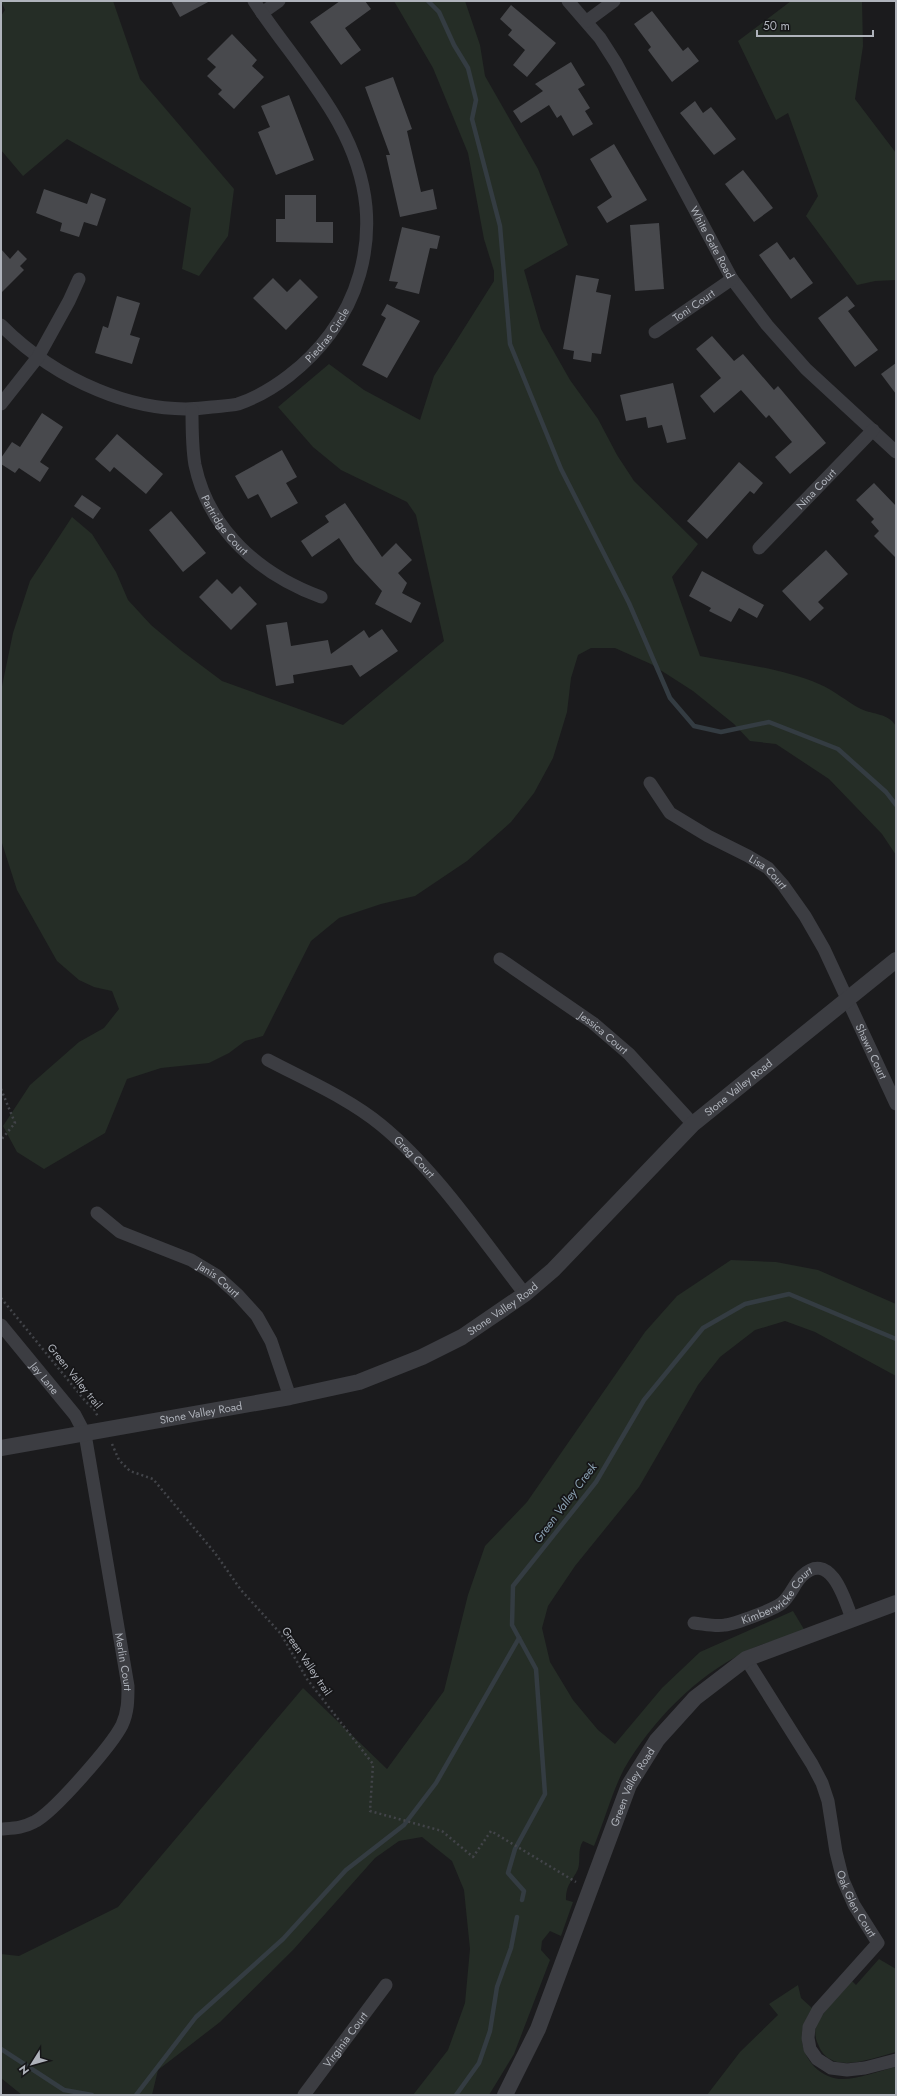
<svg xmlns="http://www.w3.org/2000/svg" width="897" height="2096" viewBox="0 0 897 2096" font-family="Jost,sans-serif">
  <style>
    .green { fill: #252d26 }
    .lines { fill: none; stroke-linecap: round; stroke-linejoin: round }
    .stream { stroke: #343c42; stroke-width: 4.5 }
    .building { fill: #48494d }
    .path { stroke: #424449; stroke-width: 2.5; stroke-dasharray: 2 3; stroke-linecap: butt }
    .minor { stroke: #3c3d42; stroke-width: 13 }
    .tertiary { stroke: #3c3d42; stroke-width: 16 }
    .labels { text-anchor: middle; dominant-baseline: central; stroke-width: 3.5; stroke-linejoin: round; paint-order: stroke }
    .street-label { font-size: 11px; fill: #afb3bb; stroke: #161618 }
    .water-label { font-size: 12px; font-style: italic; fill: #8aa1b2; stroke: #161618 }
  </style>
  <rect width="100%" height="100%" fill="#1b1b1d"/>
  <g class="green">
    <path d="M1 1H113L140 79 234 189 228 236 199 276 182 269 191 208 67 139 23 176 1 150V16L5 10Z"/>
    <path d="M394 1H465L480 45 485 76 538 169 568 245 524 270 541 329 570 380 598 419 617 455 634 481 698 544 672 577 700 656C740 664 781 668 819 684 834 690 847 702 861 709 874 715 888 713 896 726V855L882 834 829 779 776 744 750 741 734 724 693 691 651 664 615 648H591L578 655 571 678 567 712 553 758 534 793 511 822 467 861 415 896 381 904 339 918 311 941 263 1036 245 1041 229 1053 209 1063 161 1068 127 1079 105 1133 44 1169 17 1152 3 1126 30 1085 79 1042 104 1028 119 1009 112 991 94 987 79 980 57 961 17 890 1 840V691L13 633 30 581 72 517 92 534 116 572 128 600 151 625 182 651 222 681 343 725 444 641 416 515 407 502 341 470 313 447 278 407 329 364 364 390 420 420 434 376 494 281V271L484 239 468 153 433 68Z"/>
    <path d="M791 1H862L863 46 855 99 896 153V280L875 281 857 285 806 216 818 196 788 113 776 120 738 41Z"/>
    <path d="M731 1260 776 1262 818 1270 896 1304V1376L815 1332 785 1321 755 1330 720 1357 698 1385 639 1487 575 1566 548 1606 542 1628 550 1662 573 1700 598 1730 615 1744 662 1688 700 1652 793 1611 805 1631C786 1638 763 1642 745 1652 695 1677 652 1721 624 1769 612 1792 604 1822 594 1846L583 1841C577 1850 581 1860 578 1869 572 1882 566 1884 566 1900L573 1902 561 1936 550 1931 542 1941 541 1950 550 1960 514 2054 489 2095H413L448 2050 465 2003 470 1949 464 1890 452 1861 422 1837 399 1841 375 1858 293 1950 220 2022 158 2070 152 2095H22L1 2078V1954L19 1956 118 1907 303 1688 387 1769 444 1691 468 1595 485 1546 527 1502 645 1332 677 1296Z"/>
    <path d="M879 1959 896 1969V2052C871 2058 830 2077 818 2044 815 2039 814 2028 817 2023 826 2008 841 1994 852 1981L856 1985Z"/>
    <path d="M798 1985 801 1998 812 2008C809 2014 805 2020 803 2027 797 2050 814 2076 839 2079 857 2080 878 2071 896 2067V2095H707L740 2052 778 2015 769 2004Z"/>
  </g>
  <g class="lines">
    <g class="stream">
      <path d="M428 1 439 12 454 45 468 68 476 100 472 119 500 226 510 344 561 469 629 603 670 698 694 726 721 732 769 722 838 749 886 792 896 805"/>
      <path d="M522 1900 524 1891 508 1873 515 1849 545 1794 536 1669 512 1625 513 1586 596 1482 644 1400 703 1328 745 1304 789 1294 896 1339"/>
      <path d="M1 2049 64 2090 92 2095"/>
      <path d="M136 2095 196 2017 283 1939 346 1870 404 1825 436 1783 519 1638"/>
      <path d="M456 2095 479 2063 490 2031 497 1987 511 1948 517 1917"/>
    </g>
  </g>
  <g class="building">
    <path d="M171 1H210L180 17Z"/>
    <path d="M340 1H365L371 9 345 28 361 50 341 65 310 22Z"/>
    <path d="M511 5 556 43 527 77 513 65 525 50 508 35 512 30 500 19Z"/>
    <path d="M652 11 683 51 688 47 699 61 672 82 648 50 651 47 634 24Z"/>
    <path d="M232 34 257 60 252 66 264 77 234 109 218 94 222 90 207 76 216 67 207 59Z"/>
    <path d="M571 62 585 85 578 89 590 108 585 111 593 124 573 136 561 115 557 118 549 105 521 123 513 111 543 91 535 84Z"/>
    <path d="M393 77 412 129 407 131 421 192 433 189 437 209 400 217 386 155H390L365 87Z"/>
    <path d="M289 95 314 160 276 175 258 132 270 127 261 106Z"/>
    <path d="M695 101 703 113 711 107 736 139 714 155 680 113Z"/>
    <path d="M614 144 647 200 607 223 597 207 612 197 590 159Z"/>
    <path d="M743 170 773 208 754 222 725 184Z"/>
    <path d="M44 189 87 204 91 193 106 199 97 226 84 222 79 237 60 231 62 223 36 213Z"/>
    <path d="M285 195H316V222H333V243L276 242V219H285Z"/>
    <path d="M659 223 664 289 635 291 630 225Z"/>
    <path d="M402 227 440 236 437 249 430 248 419 294 395 288 398 282 389 281Z"/>
    <path d="M777 242 790 260 794 257 813 283 791 299 759 255Z"/>
    <path d="M1 249 10 259 18 250 27 259 20 266 24 270 1 293Z"/>
    <path d="M576 275 599 279 596 292 611 295 601 354 592 353 591 362 573 359 574 351 563 349Z"/>
    <path d="M273 278 287 292 300 279 318 297 286 330 253 298Z"/>
    <path d="M117 296 140 303 130 335 140 338 132 364 95 353 103 326 108 328Z"/>
    <path d="M847 296 855 306 848 311 878 350 855 367 818 318Z"/>
    <path d="M387 304 420 321 387 378 362 365 386 318 381 315Z"/>
    <path d="M712 336 734 361 743 354 774 390 778 386 826 443 790 474 775 457 792 442 769 415 766 418 741 390 714 413 700 396 721 378 696 349Z"/>
    <path d="M896 363V394L881 374Z"/>
    <path d="M673 383 686 439 667 443 662 425 648 428 646 417 626 421 620 395Z"/>
    <path d="M42 413 63 427 40 462 49 468 40 482 19 468 15 473 1 464V458L12 442 20 447Z"/>
    <path d="M117 434 163 474 146 494 114 467 110 472 95 459Z"/>
    <path d="M282 450 297 477 286 483 298 503 271 518 258 494 248 499 235 476Z"/>
    <path d="M739 462 763 483 754 494 750 491 707 539 687 521Z"/>
    <path d="M874 483 896 506V558L874 536 879 531 871 522 874 519 856 500Z"/>
    <path d="M82 495 101 508 93 519 74 506Z"/>
    <path d="M345 503 382 557 396 543 412 560 398 573 407 583 402 593 421 603 411 623 375 604 382 591 355 562 339 538 312 557 301 541 329 522 325 516Z"/>
    <path d="M171 511 206 553 183 572 149 530Z"/>
    <path d="M826 550 848 574 818 602 824 608 810 621 782 591Z"/>
    <path d="M702 571 764 605 757 618 739 608 731 622 709 611 711 608 689 596Z"/>
    <path d="M217 579 232 594 240 586 257 604 231 630 199 597Z"/>
    <path d="M287 622 291 646 328 640 331 654 364 630 369 638 382 629 398 651 360 677 352 665 293 675 294 683 276 686 266 625Z"/>
  </g>
  <g class="lines">
    <g class="path">
      <path d="M1 1089 15 1123 1 1140"/>
      <path d="M1 1298 86 1402 94 1409 98 1417"/>
      <path d="M112 1444 119 1460 130 1471 153 1479 215 1553 241 1590 281 1634 307 1679 373 1764 370 1811 442 1831 473 1857 491 1831 576 1882"/>
    </g>
    <g class="minor">
      <path id="s1" d="M568 1 600 38 616 63 732 279 767 325 806 369 896 452"/>
      <path d="M262 13 279 1"/>
      <path d="M587 21 614 1"/>
      <path id="s2" d="M1 325C54 378 136 418 212 407 220 406 230 406 238 404 273 392 308 364 330 334 357 298 370 253 366 207 358 124 297 67 254 1"/>
      <path id="s3" d="M655 332 732 279"/>
      <path d="M1 404 38 357 69 301 79 279"/>
      <path id="s4" d="M192 410C192 428 192 448 195 465 209 531 261 575 321 597"/>
      <path id="s5" d="M759 548 873 430"/>
      <path id="s6" d="M650 783 670 813 708 836 748 856 768 868 783 885 805 916 824 949 896 1104"/>
      <path id="s7" d="M500 959 593 1023 629 1054 693 1124"/>
      <path id="s8" d="M268 1060C306 1080 348 1098 381 1125 436 1170 481 1238 525 1294"/>
      <path id="s9" d="M97 1213 120 1232 191 1260 216 1275 238 1295 257 1316 271 1341 290 1397"/>
      <path id="s10" d="M1 1325 75 1415 85 1434 128 1686C128 1700 128 1712 122 1725 112 1745 53 1813 34 1822 23 1828 13 1828 1 1829"/>
      <path id="s11" d="M694 1623C704 1624 716 1627 725 1625 735 1624 775 1609 782 1603 791 1595 794 1584 802 1576 830 1549 845 1599 852 1619"/>
      <path id="s12" d="M746 1659 812 1764 822 1783 828 1801 836 1852 843 1880 854 1905 878 1943 818 2010 809 2027 808 2038 810 2049 817 2059 831 2068 847 2070 865 2068 896 2060"/>
      <path id="s13" d="M304 2095 386 1985"/>
    </g>
    <g class="tertiary">
      <path id="s14" d="M1 1448 290 1397 359 1382 422 1357 462 1337 525 1294 553 1270 693 1124 896 960"/>
      <path id="s15" d="M505 2095 538 2029 629 1785 657 1740 695 1698 746 1659 896 1603"/>
    </g>
  </g>
  <g class="labels">
    <g class="street-label">
      <text stroke="none"><textPath href="#s1" startOffset="282">White Gate Road</textPath></text>
      <text stroke="none"><textPath href="#s3" startOffset="47">Toni Court</textPath></text>
      <text stroke="none"><textPath href="#s2" startOffset="375">Piedras Circle</textPath></text>
      <text stroke="none"><textPath href="#s5" startOffset="82">Nina Court</textPath></text>
      <text stroke="none"><textPath href="#s4" startOffset="123">Partridge Court</textPath></text>
      <text stroke="none"><textPath href="#s6" startOffset="151">Lisa Court</textPath></text>
      <text stroke="none"><textPath href="#s7" startOffset="127">Jessica Court</textPath></text>
      <text stroke="none"><textPath href="#s6" startOffset="360">Shawn Court</textPath></text>
      <text stroke="none"><textPath href="#s14" startOffset="850">Stone Valley Road</textPath></text>
      <text stroke="none"><textPath href="#s8" startOffset="177">Greg Court</textPath></text>
      <text stroke="none"><textPath href="#s9" startOffset="140">Janis Court</textPath></text>
      <text stroke="none"><textPath href="#s14" startOffset="526">Stone Valley Road</textPath></text>
      <text transform="translate(75 1376) rotate(51)">Green Valley trail</text>
      <text stroke="none"><textPath href="#s10" startOffset="69">Jay Lane</textPath></text>
      <text stroke="none"><textPath href="#s14" startOffset="203">Stone Valley Road</textPath></text>
      <text stroke="none"><textPath href="#s11" startOffset="93">Kimberwicke Court</textPath></text>
      <text transform="translate(307 1661) rotate(56)">Green Valley trail</text>
      <text stroke="none"><textPath href="#s10" startOffset="369">Merlin Court</textPath></text>
      <text stroke="none"><textPath href="#s15" startOffset="334">Green Valley Road</textPath></text>
      <text stroke="none"><textPath href="#s12" startOffset="272">Oak Glen Court</textPath></text>
      <text stroke="none"><textPath href="#s13" startOffset="69">Virginia Court</textPath></text>
    </g>
    <g class="water-label">
      <text transform="translate(565 1503) rotate(-53)">Green Valley Creek</text>
    </g>
  </g>
  <rect width="897" height="2096" fill="none" stroke="#afb3bb" stroke-width="4"/>
  <g transform="translate(32 2064) rotate(233)" stroke="#161618" stroke-width="3" paint-order="stroke">
  <path d="M0-3L7 15L0 10L-7 15Z" fill="#afb3bb"/>
  <text y="-6" font-size="11" font-weight="bold" text-anchor="middle" fill="#afb3bb">N</text>
  </g>
  <path d="M757 30v6h116v-6" fill="none" stroke="#afb3bb" stroke-width="2"/>
  <text x="763" y="30" font-size="12" fill="#afb3bb" stroke="#161618" stroke-width="3" paint-order="stroke">50 m</text>
</svg>
